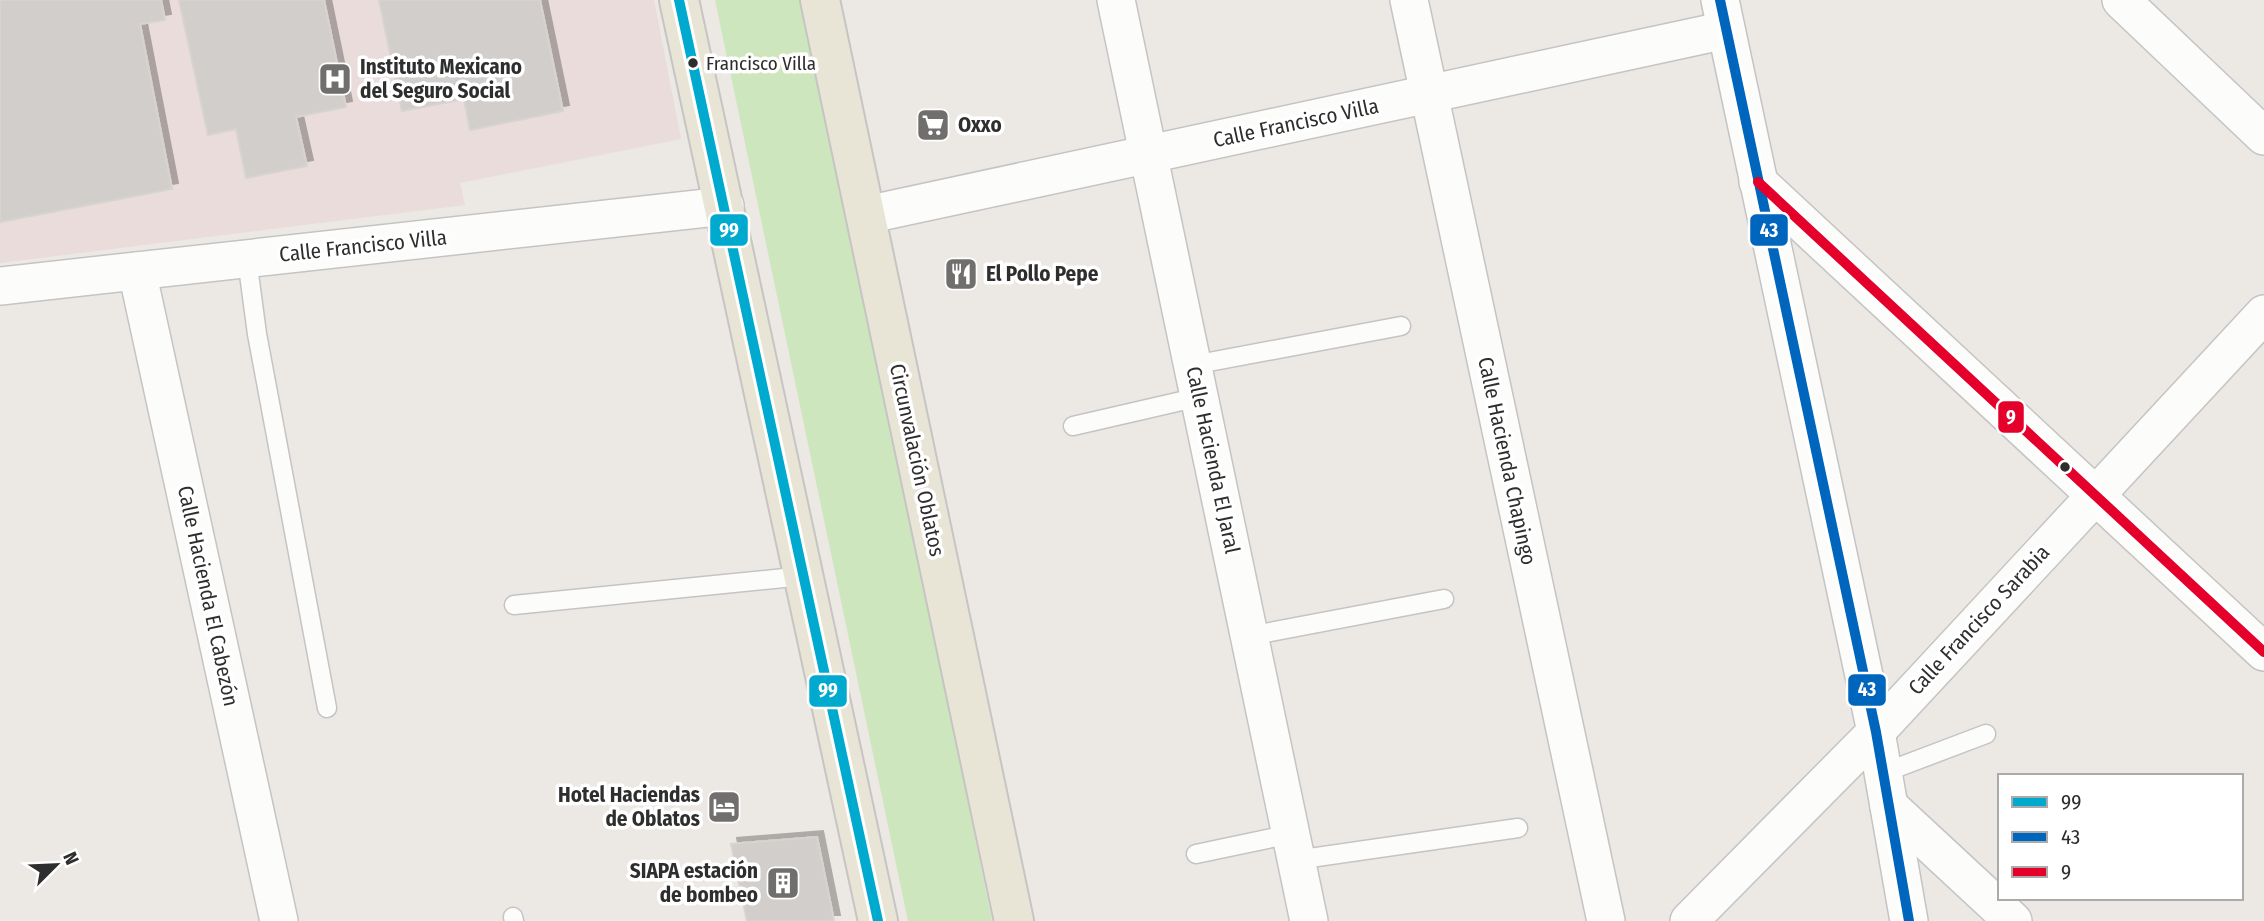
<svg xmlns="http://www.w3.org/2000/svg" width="2264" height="921" viewBox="0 0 2264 921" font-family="'Fira Sans Condensed',sans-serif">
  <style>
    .medical { fill: #e9dcdb }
    .green { fill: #cee6be }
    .building { fill: #d1cecb; stroke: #d7d4d0; stroke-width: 2; filter: url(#shadow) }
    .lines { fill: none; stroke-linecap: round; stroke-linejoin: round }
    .service-casing { stroke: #c5c4c5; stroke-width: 21 }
    .minor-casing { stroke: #c5c4c5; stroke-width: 40 }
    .primary-casing { stroke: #c6c5c4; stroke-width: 42 }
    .service { stroke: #fcfcfb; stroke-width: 18 }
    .minor { stroke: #fcfcfb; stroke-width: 37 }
    .primary { stroke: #e8e4d6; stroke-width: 38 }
    .bus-1-casing { stroke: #fff; stroke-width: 16 }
    .bus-2-casing { stroke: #fff; stroke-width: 16 }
    .bus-3-casing { stroke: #fff; stroke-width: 16 }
    .bus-1 { stroke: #00a9ce; stroke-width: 10 }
    .bus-2 { stroke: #0065bd; stroke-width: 10 }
    .bus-3 { stroke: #e4002b; stroke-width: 10 }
    .bus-dot { fill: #2e2e2e; stroke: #fff; stroke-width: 2.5 }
    .labels { text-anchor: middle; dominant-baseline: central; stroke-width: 7; stroke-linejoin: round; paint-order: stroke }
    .bus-label { font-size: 19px; fill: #2e2e2e; stroke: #fff; text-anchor: start }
    .poi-label { font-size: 21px; font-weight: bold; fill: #2e2e2e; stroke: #fff; text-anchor: start }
    .street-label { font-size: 21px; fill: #2e2e2e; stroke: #fff }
    .line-badge { stroke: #fff; stroke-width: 2.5 }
    .badge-label { font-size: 19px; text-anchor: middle; font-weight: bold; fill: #fff }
  </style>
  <defs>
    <filter id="shadow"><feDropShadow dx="6" dy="-6" stdDeviation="0" flood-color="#0004"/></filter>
  </defs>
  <rect width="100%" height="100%" fill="#ece8e4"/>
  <path class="medical" d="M0 0H654L681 139 460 183 465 205 0 263Z"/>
  <path class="green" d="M715 0H804L992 921H908Z"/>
  <g class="building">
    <path d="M0 0H161L165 20 140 24 172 189 0 222Z"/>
    <path d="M179 0H324L346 107 296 117 307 166 246 178 236 129 208 135Z"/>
    <path d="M379 0H540L563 111 470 130 464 99 402 111Z"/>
    <path d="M817 837 834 921H747L731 844Z"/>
  </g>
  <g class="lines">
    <defs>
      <g id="service">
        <path d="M247 259 257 334 327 708"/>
        <path d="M1193 365 1401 326"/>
        <path d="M1073 426 1199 397"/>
        <path d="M514 605 804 576"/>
        <path d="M1249 636 1444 599"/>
        <path d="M1883 773 1986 734"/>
        <path d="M1196 854 1291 834"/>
        <path d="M1296 860 1518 828"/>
        <path d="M513 917 514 921"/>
      </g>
      <g id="minor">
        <path d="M1116 0 1309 921"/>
        <path d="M1409 0 1606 921"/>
        <path d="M1720 0 1876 732 1909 921"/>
        <path d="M2121 0 2264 136"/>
        <path d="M1758 182 2264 652"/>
        <path d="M866 215 1726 30"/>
        <path d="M137 271 279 921"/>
        <path d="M0 286 725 206"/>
        <path d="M1889 806 2013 921"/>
        <path d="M1689 921 1876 732 2264 314"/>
      </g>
      <g id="primary">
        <path d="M679 0 878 921"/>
        <path d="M820 0 1014 921"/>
      </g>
    </defs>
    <use href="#service" class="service-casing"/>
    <use href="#minor" class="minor-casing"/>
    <use href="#primary" class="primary-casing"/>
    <use href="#service" class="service"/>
    <use href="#minor" class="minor"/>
    <use href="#primary" class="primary"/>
    <defs>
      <path id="bus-1" d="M679 0 878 921"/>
      <path id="bus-2" d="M1720 0 1876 732 1909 921"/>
      <path id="bus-3" d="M1758 182 2264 652"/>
    </defs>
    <use href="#bus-1" class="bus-1-casing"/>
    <use href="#bus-2" class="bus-2-casing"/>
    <use href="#bus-3" class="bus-3-casing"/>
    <use href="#bus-1" class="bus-1"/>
    <use href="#bus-2" class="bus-2"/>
    <use href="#bus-3" class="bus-3"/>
  </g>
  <defs>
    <symbol id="hospital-square" viewBox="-11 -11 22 22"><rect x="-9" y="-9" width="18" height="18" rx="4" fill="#706f6e" stroke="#fff"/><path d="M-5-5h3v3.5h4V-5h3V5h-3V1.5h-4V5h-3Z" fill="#fff"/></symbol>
    <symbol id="supermarket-square" viewBox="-11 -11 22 22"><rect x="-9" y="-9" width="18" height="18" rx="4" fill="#706f6e" stroke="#fff"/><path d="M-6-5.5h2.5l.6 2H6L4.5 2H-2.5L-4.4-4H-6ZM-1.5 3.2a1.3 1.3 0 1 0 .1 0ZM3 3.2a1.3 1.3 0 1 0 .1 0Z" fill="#fff"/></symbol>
    <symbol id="restaurant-square" viewBox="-11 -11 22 22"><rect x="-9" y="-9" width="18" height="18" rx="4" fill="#706f6e" stroke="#fff"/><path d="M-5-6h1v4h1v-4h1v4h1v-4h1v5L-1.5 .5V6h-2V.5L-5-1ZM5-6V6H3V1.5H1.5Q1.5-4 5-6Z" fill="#fff"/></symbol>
    <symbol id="hotel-square" viewBox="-11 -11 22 22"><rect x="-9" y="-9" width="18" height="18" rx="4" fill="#706f6e" stroke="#fff"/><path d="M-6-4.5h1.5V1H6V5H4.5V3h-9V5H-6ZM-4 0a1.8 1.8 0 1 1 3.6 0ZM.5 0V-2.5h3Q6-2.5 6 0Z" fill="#fff"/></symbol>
    <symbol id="building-square" viewBox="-11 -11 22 22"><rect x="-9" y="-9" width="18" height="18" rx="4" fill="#706f6e" stroke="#fff"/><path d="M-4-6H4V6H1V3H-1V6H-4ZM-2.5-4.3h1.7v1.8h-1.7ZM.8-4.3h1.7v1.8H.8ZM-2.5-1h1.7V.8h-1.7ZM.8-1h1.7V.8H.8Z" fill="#fff"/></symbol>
  </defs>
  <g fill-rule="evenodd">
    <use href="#hospital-square" x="316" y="60" width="38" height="38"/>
    <use href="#supermarket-square" x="914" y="106" width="38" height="38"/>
    <use href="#restaurant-square" x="942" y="255" width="38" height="38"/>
    <use href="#hotel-square" x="705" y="788" width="38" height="38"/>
    <use href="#building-square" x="764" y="864" width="38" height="38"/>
  </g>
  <g class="bus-dot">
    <circle cx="693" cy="63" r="6"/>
    <circle cx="2065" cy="467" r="6"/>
  </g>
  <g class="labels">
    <g class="bus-label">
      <text x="706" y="63">Francisco Villa</text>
    </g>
    <g class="poi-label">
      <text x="360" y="67">Instituto Mexicano<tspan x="360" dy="24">del Seguro Social</tspan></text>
      <text x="958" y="125">Oxxo</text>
      <text x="986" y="274">El Pollo Pepe</text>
      <text x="700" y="795" text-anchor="end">Hotel Haciendas<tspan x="700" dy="24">de Oblatos</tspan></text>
      <text x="758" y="871" text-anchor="end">SIAPA estación<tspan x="758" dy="24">de bombeo</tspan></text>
    </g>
    <g class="street-label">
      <text transform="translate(1296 123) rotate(-12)">Calle Francisco Villa</text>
      <text transform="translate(363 246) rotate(-6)">Calle Francisco Villa</text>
      <text transform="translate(917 460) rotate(78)">Circunvalación Oblatos</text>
      <text transform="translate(1213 460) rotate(78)">Calle Hacienda El Jaral</text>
      <text transform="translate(1507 461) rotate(78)">Calle Hacienda Chapingo</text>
      <text transform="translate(208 596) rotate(78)">Calle Hacienda El Cabezón</text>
      <text transform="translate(1979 620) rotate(-47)">Calle Francisco Sarabia</text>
    </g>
  </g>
  <g class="line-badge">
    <rect x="1749" y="213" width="40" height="34" rx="7" fill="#0065bd"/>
    <rect x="709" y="213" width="40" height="34" rx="7" fill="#00a9ce"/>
    <rect x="1997" y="400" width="28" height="34" rx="7" fill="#e4002b"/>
    <rect x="1847" y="673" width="40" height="34" rx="7" fill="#0065bd"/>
    <rect x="808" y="674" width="40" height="34" rx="7" fill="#00a9ce"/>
  </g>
  <g class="badge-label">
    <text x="1769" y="237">43</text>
    <text x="729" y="237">99</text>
    <text x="2011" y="424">9</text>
    <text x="1867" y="696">43</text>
    <text x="828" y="697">99</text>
  </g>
  <rect x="1998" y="774" width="245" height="126" fill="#ffffff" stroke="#ababab" stroke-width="2"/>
  <rect x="2012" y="797" width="35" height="10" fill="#00a9ce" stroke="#ababab" stroke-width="2"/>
  <text x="2061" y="809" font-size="21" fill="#2e2e2e">99</text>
  <rect x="2012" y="832" width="35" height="10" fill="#0065bd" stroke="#ababab" stroke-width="2"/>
  <text x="2061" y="844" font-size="21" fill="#2e2e2e">43</text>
  <rect x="2012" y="867" width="35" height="10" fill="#e4002b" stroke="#ababab" stroke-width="2"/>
  <text x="2061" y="879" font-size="21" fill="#2e2e2e">9</text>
  <g transform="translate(56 865) rotate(66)" stroke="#ffffff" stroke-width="5" paint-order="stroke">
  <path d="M0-5L12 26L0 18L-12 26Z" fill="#2e2e2e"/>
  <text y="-10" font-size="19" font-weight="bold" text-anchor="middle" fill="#2e2e2e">N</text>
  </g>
</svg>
